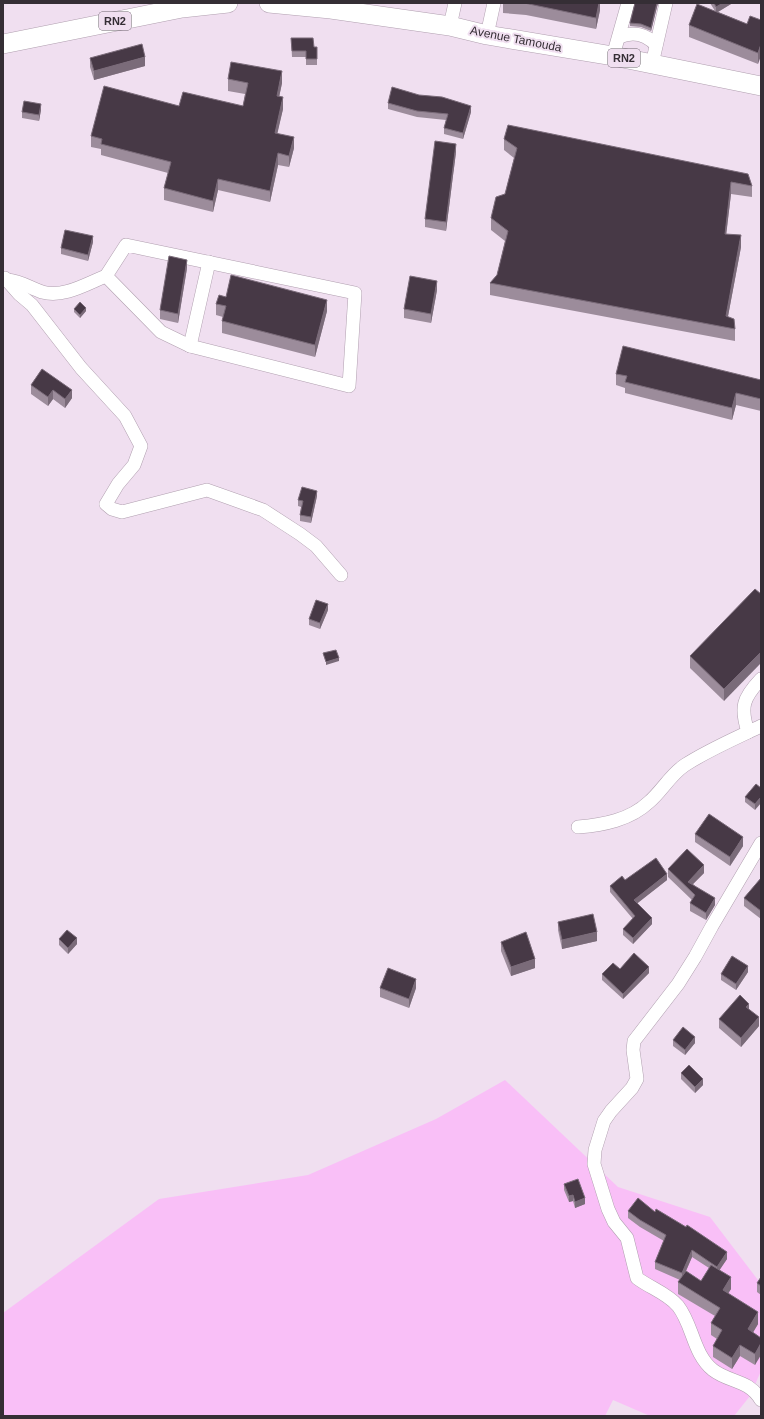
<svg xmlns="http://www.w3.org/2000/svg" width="764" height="1419" viewBox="0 0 764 1419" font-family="Helvetica,sans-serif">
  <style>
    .green { fill: #f9bff7 }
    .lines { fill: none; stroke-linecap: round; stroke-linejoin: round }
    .minor-casing { stroke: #b09faf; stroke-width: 14 }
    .highway-casing { stroke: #b09faf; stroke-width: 20 }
    .minor { stroke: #fff; stroke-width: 13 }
    .highway { stroke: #fff; stroke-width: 19 }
    .wall { fill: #9c8c9b; fill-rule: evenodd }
    .shaded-wall { fill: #7a6b79 }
    .building { fill: #473946; stroke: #7a6b79 }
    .labels { text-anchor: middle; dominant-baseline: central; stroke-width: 4; stroke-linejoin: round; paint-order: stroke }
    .shield { fill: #f0dff0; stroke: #6d636d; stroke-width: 1 }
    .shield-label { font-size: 11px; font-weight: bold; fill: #352e35 }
    .street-label { font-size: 12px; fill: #352e35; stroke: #f0dff0 }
  </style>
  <rect width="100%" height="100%" fill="#f0dff0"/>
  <path class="green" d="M505 1080 618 1187 710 1217 761 1284V1371L750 1396 734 1416H650L613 1400 605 1416H3V1313L159 1199 308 1175 436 1119Z"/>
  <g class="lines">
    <defs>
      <g id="minor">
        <path d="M450 26 455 3"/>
        <path d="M487 35 494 3"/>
        <path d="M619 37C633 31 646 34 656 45"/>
        <path d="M613 56 628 3"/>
        <path d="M652 64 666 3"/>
        <path d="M5 278 19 294 32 305 81 368 125 416 141 446 134 465 118 484 106 504 112 509 122 512 207 490 263 510 300 534 316 546 341 575"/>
        <path d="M7 280C21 281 30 288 42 292 64 298 86 284 106 276L161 332 190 346 349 386 355 293 126 245 106 276"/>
        <path d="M190 346 209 262"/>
        <path d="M748 732C740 707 743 698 761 679"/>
        <path d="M578 827C603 825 630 820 649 802 662 791 670 775 685 765 708 750 736 738 761 726"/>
        <path d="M761 843 712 926 695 957 678 984 634 1041 633 1050 637 1079 632 1088 611 1111 604 1121 595 1150 594 1164 608 1209 614 1222 627 1238 637 1278C650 1288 667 1293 678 1306 693 1325 693 1354 713 1370 730 1383 748 1379 761 1400"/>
      </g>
      <g id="highway">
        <path d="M269 3 331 9 450 26 487 35 613 56 761 86"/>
        <path d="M3 44 182 8 228 3"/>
      </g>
    </defs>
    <use href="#minor" class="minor-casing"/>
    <use href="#highway" class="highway-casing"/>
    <use href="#minor" class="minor"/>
    <use href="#highway" class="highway"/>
  </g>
  <g class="wall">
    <path d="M503 3H600V10L596 29 526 15 503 13Z"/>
    <path d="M635 3H658L651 31 641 27 630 26V23Z"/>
    <path d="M710 3H731V4L718 12 747 24 761 20 758 64 689 37V25L715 11Z"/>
    <path d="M291 38 314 47 317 59V65H306V57H292Z"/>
    <path d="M90 58 145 66 94 80 90 67Z"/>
    <path d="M228 79 282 83 279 97 283 109 277 133 294 148 289 167 278 165 270 202 218 190 213 212 164 200V188L168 173 101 155V149L91 147V136L179 106H243L245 94 228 91Z"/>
    <path d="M388 103 471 112 463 139 444 134V128L446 120 417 117 388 109Z"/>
    <path d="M41 110 39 121 22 118V112Z"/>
    <path d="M504 139 752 186V197L731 194 726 234 741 247 728 316 735 329V341L490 295V283L497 275 505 241 491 230V218L505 194 514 158 504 150Z"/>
    <path d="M456 152 446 231 425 227V219Z"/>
    <path d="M93 242 88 261 61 254V248Z"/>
    <path d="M187 268 178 323 160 319V310Z"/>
    <path d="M437 290 431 323 404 318V309Z"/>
    <path d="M226 297 327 311 315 357 222 333V321L223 317 216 315V304Z"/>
    <path d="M74 309 86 311 80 318 74 312Z"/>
    <path d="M42 369 72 398 65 408 53 399 48 406 31 394V385Z"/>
    <path d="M616 374 761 380V411L736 405 732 420 625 393V388L616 385Z"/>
    <path d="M317 496 311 523 300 521V515L301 507 298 506V500Z"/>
    <path d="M761 594 724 701 690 668V656Z"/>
    <path d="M328 610 320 629 309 625V619Z"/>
    <path d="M756 784 755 810 745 802V797Z"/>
    <path d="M695 834 743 846 730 866 695 842Z"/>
    <path d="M668 869 704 873 693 884 715 905 706 920 690 911V903L692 900 668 877Z"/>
    <path d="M761 878V919L744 906V898Z"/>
    <path d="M625 880H667L637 903 652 924 633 944 623 935V929L633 919 610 892V886Z"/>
    <path d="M558 922 597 941 562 949 558 930Z"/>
    <path d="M59 939 77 944 68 954 59 945Z"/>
    <path d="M501 942 535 968 511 976 501 951Z"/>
    <path d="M748 972 736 990 721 980V974Z"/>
    <path d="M649 973 623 999 602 980V974Z"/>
    <path d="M380 988H416L409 1008 380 997Z"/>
    <path d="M749 1009 759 1026 741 1047 719 1028V1019Z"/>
    <path d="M673 1040 695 1043 685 1055 673 1046Z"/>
    <path d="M681 1073 703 1085 695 1093 681 1079Z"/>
    <path d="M564 1184 585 1204 575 1208 573 1201 569 1202 564 1190Z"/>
    <path d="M628 1211 655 1212 727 1259 719 1270 731 1289 728 1293 758 1324 753 1332 761 1338 755 1365 740 1356 732 1369 713 1357V1346L717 1339 711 1335V1323L715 1316 678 1294V1282L680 1280 655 1269V1262L664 1241 640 1227 628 1218ZM692 1257 709 1268 701 1281 686 1271Z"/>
    <path d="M761 1277V1295L757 1292V1283Z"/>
  </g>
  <g class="shaded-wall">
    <path d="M599 3H600V10L596 29V18Z"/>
    <path d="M657 3H658L651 31V28Z"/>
    <path d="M723 3H731V4L716 13V7Z"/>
    <path d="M761 44V56L758 64V53Z"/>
    <path d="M145 57V66L94 80V71Z"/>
    <path d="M282 71V83L277 107V96Z"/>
    <path d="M283 97V109L275 144V133Z"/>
    <path d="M41 104V110L39 121V115Z"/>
    <path d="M471 106V112L463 139V133Z"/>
    <path d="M294 137V148L289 167V156Z"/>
    <path d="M456 144V152L446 231V222Z"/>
    <path d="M278 153V165L270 202V191Z"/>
    <path d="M218 179V190L213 212V201Z"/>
    <path d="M731 182V194L725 245V234Z"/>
    <path d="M741 235V247L726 327V316Z"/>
    <path d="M93 236V242L88 261V255Z"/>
    <path d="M187 260V268L178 323V314Z"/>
    <path d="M437 281V290L431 323V314Z"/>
    <path d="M327 300V311L315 357V345Z"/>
    <path d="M86 308V311L80 318V315Z"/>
    <path d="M53 390V399L48 406V397Z"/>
    <path d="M72 390V398L65 408V399Z"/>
    <path d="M736 393V405L732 420V408Z"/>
    <path d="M317 491V496L311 523V517Z"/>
    <path d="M328 604V610L320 629V623Z"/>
    <path d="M761 652V663L724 701V689Z"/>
    <path d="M339 658V661L326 665V662Z"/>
    <path d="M761 797V803L755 810V804Z"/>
    <path d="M743 837V846L730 866V857Z"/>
    <path d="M704 865V873L688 889V882Z"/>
    <path d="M667 874V880L634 906V900Z"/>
    <path d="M715 898V905L706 920V913Z"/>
    <path d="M652 918V924L633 944V938Z"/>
    <path d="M597 932V941L562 949V940Z"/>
    <path d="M77 938V944L68 954V948Z"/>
    <path d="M535 959V968L511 976V967Z"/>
    <path d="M748 966V972L736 990V984Z"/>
    <path d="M649 967V973L623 999V994Z"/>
    <path d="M416 979V988L409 1008V999Z"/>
    <path d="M749 1004V1012L746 1007Z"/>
    <path d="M759 1017V1026L741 1047V1038Z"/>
    <path d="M695 1037V1043L685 1055V1050Z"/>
    <path d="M703 1079V1085L695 1093V1087Z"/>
    <path d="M573 1195V1201L569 1202V1196Z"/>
    <path d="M585 1198V1204L575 1208V1202Z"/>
    <path d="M692 1250V1257L682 1280V1273Z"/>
    <path d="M727 1252V1259L717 1274V1267Z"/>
    <path d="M731 1277V1289L723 1302V1290Z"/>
    <path d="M758 1312V1324L748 1341V1329Z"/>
    <path d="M761 1343V1355L755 1365V1354Z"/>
    <path d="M740 1345V1356L732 1369V1358Z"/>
  </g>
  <g class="building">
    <path d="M524 3H599L596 18Z"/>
    <path d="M635 3H657L651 28 641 24 630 23Z"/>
    <path d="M714 3H723L716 7Z"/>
    <path d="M697 4 747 24 750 16 761 20V44L758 53 689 25Z"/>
    <path d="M291 38H313L314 47H317V59H306V51H292Z"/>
    <path d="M142 44 145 57 94 71 90 58Z"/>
    <path d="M231 62 282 71 277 96 283 97 275 133 294 137 289 156 278 153 270 191 218 179 213 201 164 188 171 162 101 144 102 139 91 136 104 86 179 106 183 92 243 106 248 83 228 79Z"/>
    <path d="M392 87 419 95 442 97 471 106 463 133 444 128 448 114 417 111 388 103Z"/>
    <path d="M24 101 41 104 39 115 22 112Z"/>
    <path d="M508 125 748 174 752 186 731 182 725 234 741 235 726 316 734 319 735 329 490 283 497 275 508 231 491 218 496 197 505 194 517 148 504 139Z"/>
    <path d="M435 141 456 144 446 222 425 219Z"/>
    <path d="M65 230 93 236 88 255 61 248Z"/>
    <path d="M169 256 187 260 178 314 160 310Z"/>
    <path d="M231 275 327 300 315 345 222 321 226 306 216 304 219 295 226 297Z"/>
    <path d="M410 276 437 281 431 314 404 309Z"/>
    <path d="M80 302 86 308 80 315 74 309Z"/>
    <path d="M623 346 761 380V399L736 393 732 408 625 382 627 376 616 374Z"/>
    <path d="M42 369 72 390 65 399 53 390 48 397 31 385Z"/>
    <path d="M302 487 317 491 311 517 300 515 303 501 298 500Z"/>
    <path d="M755 589 761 594V652L724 689 690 656Z"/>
    <path d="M316 600 328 604 320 623 309 619Z"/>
    <path d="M336 650 339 658 326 662 323 653Z"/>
    <path d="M756 784 761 788V797L755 804 745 797Z"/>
    <path d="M709 814 743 837 730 857 695 834Z"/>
    <path d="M687 849 704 865 688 882 715 898 706 913 690 903 695 895 668 869Z"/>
    <path d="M656 858 667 874 634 900 652 918 633 938 623 929 635 916 610 886 622 876 625 880Z"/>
    <path d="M761 878V911L744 898Z"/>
    <path d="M593 914 597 932 562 940 558 922Z"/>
    <path d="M67 930 77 938 68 948 59 939Z"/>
    <path d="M526 932 535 959 511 967 501 942Z"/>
    <path d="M634 953 649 967 623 994 602 974 613 963 620 969Z"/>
    <path d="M732 956 748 966 736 984 721 974Z"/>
    <path d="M388 968 416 979 409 999 380 988Z"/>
    <path d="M740 995 749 1004 746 1007 759 1017 741 1038 719 1019Z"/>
    <path d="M683 1027 695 1037 685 1050 673 1040Z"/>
    <path d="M689 1065 703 1079 695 1087 681 1073Z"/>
    <path d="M578 1179 585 1198 575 1202 573 1195 569 1196 564 1184Z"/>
    <path d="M638 1198 655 1212 656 1209 686 1227 687 1225 727 1252 717 1267 692 1250 682 1273 655 1262 666 1235 640 1220 628 1211Z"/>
    <path d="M711 1265 731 1277 723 1290 758 1312 748 1329 761 1338V1343L755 1354 740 1345 732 1358 713 1346 722 1330 711 1323 720 1308 678 1282 686 1271 701 1281Z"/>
    <path d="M761 1277V1286L757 1283Z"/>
  </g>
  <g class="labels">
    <g class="shield">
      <rect x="99" y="12" width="32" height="18" rx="3"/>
      <rect x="608" y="49" width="32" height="18" rx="3"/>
    </g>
    <g class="shield-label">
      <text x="115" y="21">RN2</text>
      <text x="624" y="58">RN2</text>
    </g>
    <g class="street-label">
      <text transform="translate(516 39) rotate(11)">Avenue Tamouda</text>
    </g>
  </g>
  <rect width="764" height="1419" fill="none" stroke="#352e35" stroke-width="8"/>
</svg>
